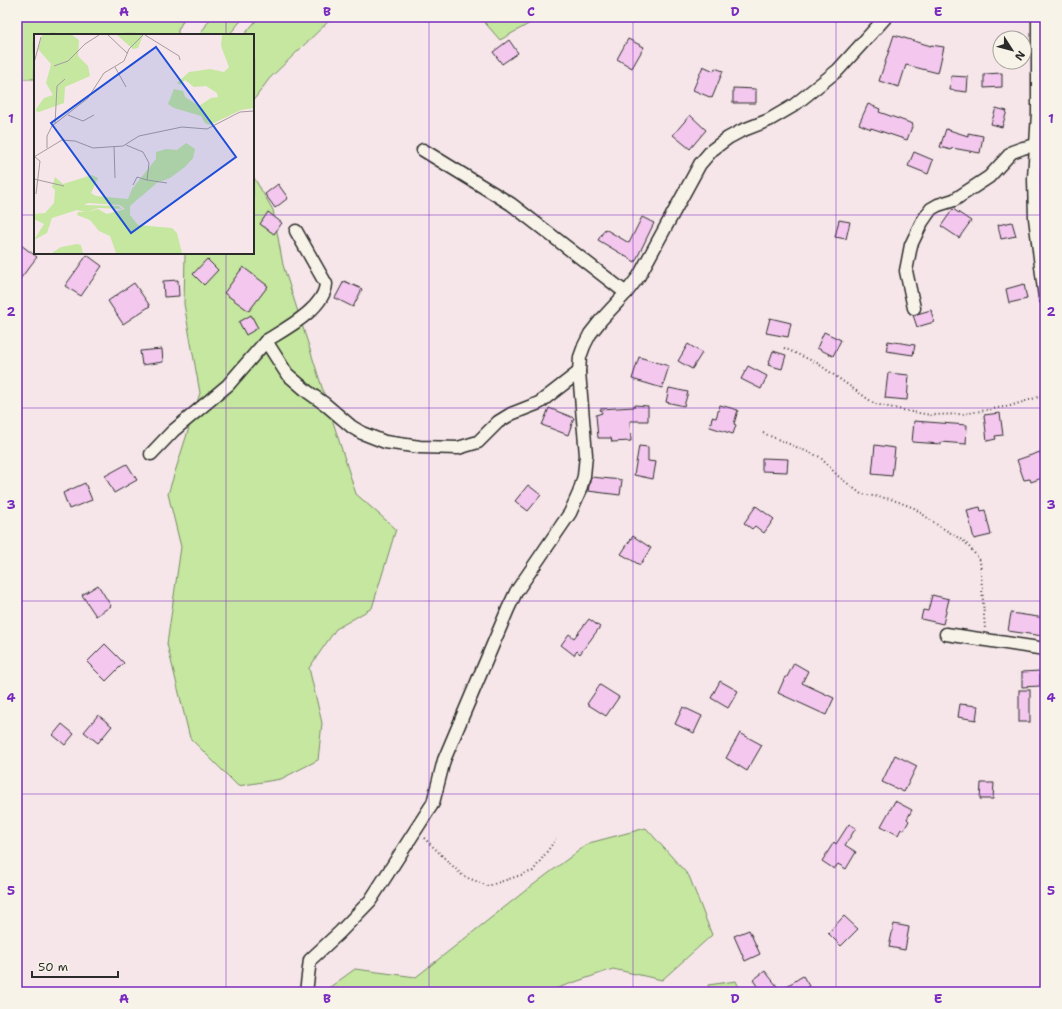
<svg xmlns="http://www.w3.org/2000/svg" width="1062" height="1009" viewBox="0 0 1062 1009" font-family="'Shantell Sans',sans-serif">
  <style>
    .green { fill: #c5e7a0; stroke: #788966 }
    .building { fill: #f3c7ee; stroke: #2b2b2b }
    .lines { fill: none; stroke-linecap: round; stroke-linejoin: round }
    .minor-casing { stroke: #2b2b2b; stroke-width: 15 }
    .path { stroke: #2b2b2b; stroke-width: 2; stroke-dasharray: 1 3; stroke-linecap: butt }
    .minor { stroke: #f7f3e8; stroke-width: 12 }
    .grid { fill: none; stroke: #7b2cbf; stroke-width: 1; stroke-opacity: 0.55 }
    .inset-road { fill: none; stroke: #a59b9e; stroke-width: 1 }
    .view { fill: #1d4ed8; fill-opacity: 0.15; stroke: #1d4ed8; stroke-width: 2 }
    .inset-edge { fill: none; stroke: #2b2b2b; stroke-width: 2 }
    .neatline { fill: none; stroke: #7b2cbf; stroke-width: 1.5 }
    .grid-label { font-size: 13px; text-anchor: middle; font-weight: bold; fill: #7b2cbf }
  </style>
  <rect width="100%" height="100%" fill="#f6e6ea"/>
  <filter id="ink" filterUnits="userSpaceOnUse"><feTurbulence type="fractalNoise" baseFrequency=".025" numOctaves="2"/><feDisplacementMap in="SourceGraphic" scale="8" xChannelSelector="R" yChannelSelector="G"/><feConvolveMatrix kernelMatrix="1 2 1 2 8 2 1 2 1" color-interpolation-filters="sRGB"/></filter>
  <g filter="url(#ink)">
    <g class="green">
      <path d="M17 17H185L178 30V35H35V79H17Z"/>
      <path d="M211 17H244L229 35H200Z"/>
      <path d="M259 17H333L269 79 253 101V35H244Z"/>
      <path d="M480 17H541L500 40Z"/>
      <path d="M253 176 273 210 283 265 356 494 396 529 372 608 336 629 309 668 322 723 318 760 281 779 238 786 190 738 167 644 181 547 168 494 200 393 184 304 185 253H253Z"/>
      <path d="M646 828 689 876 712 935 662 980 613 969 546 992H323L355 969 416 977 525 891 589 843Z"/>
      <path d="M736 981 741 992H709L708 985Z"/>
    </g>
    <g class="building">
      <path d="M894 35 931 46V45L944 47 938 73 906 65 899 87 879 81Z"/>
      <path d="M628 39 644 47 632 68 617 59Z"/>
      <path d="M509 40 518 53 502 64 493 52Z"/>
      <path d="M703 66 714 71 715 68 723 71 712 98 693 90Z"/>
      <path d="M1002 73V87L984 88V74Z"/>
      <path d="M951 76 968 77 967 92 950 90Z"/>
      <path d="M733 88 756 89V103H733Z"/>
      <path d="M868 104 880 109 879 112 913 124 907 140 871 128V129L859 124Z"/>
      <path d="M996 108 1007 111 1002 127 991 124Z"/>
      <path d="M690 115 706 130 690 149 673 135Z"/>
      <path d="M946 129 968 136V133L983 136 980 153 952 148 951 150 940 147Z"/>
      <path d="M914 152 933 160 928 174 908 166Z"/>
      <path d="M278 184 288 198 275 208 265 194Z"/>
      <path d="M953 209 971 221 959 238 941 226Z"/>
      <path d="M268 212 282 223 274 234 260 224Z"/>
      <path d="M642 217 654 223 635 262 598 240 605 229 629 243Z"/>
      <path d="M839 220 850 222 846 239 835 237Z"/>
      <path d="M1012 222 1016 236 1001 239 998 225Z"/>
      <path d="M21 245 37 257 17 283V251Z"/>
      <path d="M87 255 102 266 81 296 65 286Z"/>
      <path d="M207 259 218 270 204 285 193 274Z"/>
      <path d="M243 267 268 286 249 311 224 293Z"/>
      <path d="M178 280 179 296 164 297 163 281Z"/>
      <path d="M344 281 362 289 353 307 335 298Z"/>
      <path d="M134 283 150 306 123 324 108 301Z"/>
      <path d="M1024 284 1027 299 1009 303 1006 289Z"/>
      <path d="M931 310 934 322 917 327 913 315Z"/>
      <path d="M251 315 258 328 246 335 239 322Z"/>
      <path d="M770 318 791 323 788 337 766 333Z"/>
      <path d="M824 332 841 340 833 356 817 348Z"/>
      <path d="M888 341 915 345 913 355 886 351Z"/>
      <path d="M688 344 702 353 692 369 678 361Z"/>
      <path d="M162 349 163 362 142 365 140 351Z"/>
      <path d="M773 351 786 355 782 369 768 365Z"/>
      <path d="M639 357 669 366 662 388 632 379Z"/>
      <path d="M748 366 767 376 761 389 741 379Z"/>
      <path d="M888 373 909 375 907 400 885 398Z"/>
      <path d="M669 388 688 392 684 406 666 402Z"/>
      <path d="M634 405 648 406V421H630L631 441 612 442 611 438H598L596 415 602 413 600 409 634 407Z"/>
      <path d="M720 405 738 410 734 424 736 425 733 434 710 427 712 417 716 418Z"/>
      <path d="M549 408 574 418 568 435 542 425Z"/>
      <path d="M1000 413 1003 435 995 436 996 439 987 441 984 415Z"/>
      <path d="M914 421 967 425 966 444 941 442V444L912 442Z"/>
      <path d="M875 445 895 448 892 476 872 474Z"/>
      <path d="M639 446 648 447V461L656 462 653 479 634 475Z"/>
      <path d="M1040 452 1045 468V473L1040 474 1042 478 1031 482 1030 479 1024 480 1017 460Z"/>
      <path d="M762 458 788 459 787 472 762 471Z"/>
      <path d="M127 464 137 480 114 493 105 476Z"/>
      <path d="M591 477 622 480 620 495 588 491Z"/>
      <path d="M85 483 92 500 69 509 63 493Z"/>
      <path d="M528 485 541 495 528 511 515 501Z"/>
      <path d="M756 506 774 519 764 533 755 526 752 529 744 523Z"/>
      <path d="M980 507 981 511 985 510 991 535 974 539 967 510Z"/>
      <path d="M633 536 651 548 640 565 621 554Z"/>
      <path d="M98 585 111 606 96 616 82 595Z"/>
      <path d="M932 595 949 599 943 624 921 619 923 610 928 611Z"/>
      <path d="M1011 613 1045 618 1043 636 1008 631Z"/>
      <path d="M589 619 600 627 580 654 577 651 574 655 561 645 569 634 574 638Z"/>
      <path d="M105 644 124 663 106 681 87 662Z"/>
      <path d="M794 663 808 671 802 683 834 698 826 715 778 693 785 677H787Z"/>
      <path d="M1040 671V686L1022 687V672Z"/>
      <path d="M720 681 738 691 728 708 711 698Z"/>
      <path d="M600 685 619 697 606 716 587 704Z"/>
      <rect x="1019" y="690" width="11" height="32"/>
      <path d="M960 704 978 706 976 720 958 717Z"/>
      <path d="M683 707 702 716 694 733 675 724Z"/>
      <path d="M98 715 112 726 98 743 84 732Z"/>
      <path d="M62 724 74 734 65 745 53 735Z"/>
      <path d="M740 733 762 745 747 771 726 758Z"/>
      <path d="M895 755 917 766 904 792 882 782Z"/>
      <path d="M981 783H994L993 799H980Z"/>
      <path d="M895 801 912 810 907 819 909 821 904 830 901 829 898 835 881 826Z"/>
      <path d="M849 824 856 828 845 845 856 852 846 869 838 864 834 869 822 861 834 842 836 844Z"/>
      <path d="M844 916 858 929 841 946 828 933Z"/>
      <path d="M894 924 909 927 905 950 889 947Z"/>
      <path d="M749 930 760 954 745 961 734 936Z"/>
      <path d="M765 971 780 990 803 976 809 986 799 992H761L753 980Z"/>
    </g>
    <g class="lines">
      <defs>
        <g id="minor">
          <path d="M1038 17V113L1034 178 1035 218 1045 298"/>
          <path d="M423 150 511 204 626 293"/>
          <path d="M296 231 326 284C324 309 285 329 266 341L287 374 308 392 325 404 352 427 362 433 385 442 420 447 458 448 478 442 498 422 511 414 539 403 579 372"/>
          <path d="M914 308 906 271 911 245 922 222 931 209 938 205 954 200 989 177 1012 152 1023 148 1036 145"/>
          <path d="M151 454 173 431 228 385 266 341"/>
          <path d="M946 634 1045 649"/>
          <path d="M306 992 310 960 340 932 370 901 433 803 444 760 508 609 516 592 570 513 579 493 584 476 586 455 579 372 580 357 584 346 590 334 601 320 626 293 639 276 700 164 712 150 728 138 741 131 769 120 793 106 838 70 886 17"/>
        </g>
      </defs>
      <use href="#minor" class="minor-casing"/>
      <g class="path">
        <path d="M784 348 817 363 875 404 912 412 931 415 963 414 1010 406 1045 395"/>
        <path d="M763 433 820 457 838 476 861 494 891 499 914 508 936 524 965 542 980 560 985 629"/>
        <path d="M424 838 463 876 488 886 533 871 556 839"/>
      </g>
      <use href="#minor" class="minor"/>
    </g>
  </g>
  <path class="grid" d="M226 17V35M429 17V992M633 17V992M836 17V992M17 215H35M253 215H1045M226 253V992M17 408H1045M17 601H1045M17 794H1045"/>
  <g transform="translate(34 34)">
    <rect width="220" height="220" fill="#f6e6ea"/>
    <path d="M8 1H38L45 6 44 22 54 32 56 42 31 53 30 69 5 78 2 77V75L10 64 19 61 12 49 17 30 4 15ZM83 1H109L104 14 99 15ZM188 1H220V74L207 76 176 91 171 89 167 82 140 74 134 70 140 55 149 57 151 63 165 72 177 64 184 63 183 59 172 52 160 53 151 46 146 51 143 49 155 38 176 35 190 38 195 33 187 12ZM152 109 161 115 159 124 151 133 136 144 123 149 104 165 96 172V181L104 191 138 194 143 199 148 219H82L76 202 65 197 56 186 43 181 44 178H51L43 176 18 184 13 199 0 206 10 190 0 185V180L11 179 20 169 21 156 18 153 21 143 30 151 29 150 58 141 64 144 57 159 62 162 94 165 98 155 122 125V118L132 115 143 116ZM54 169 86 171 91 175 73 180 64 175 54 178 64 174 88 175 85 172 50 171ZM43 210 47 211 49 219H18L27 213Z" fill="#c5e7a0" fill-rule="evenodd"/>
    <path class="inset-road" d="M74 1 93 19M111 1 145 22 146 26M0 29 7 3M20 32 34 27 51 10 65 1M81 33 92 53M34 81 49 87 60 81M21 90 23 52 31 45M92 111 109 118 115 129 113 146 103 143 99 151M80 112 81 144M13 114V102L18 92 54 64 70 39 90 27 95 15 109 1M0 123 28 106 41 107 59 114 89 112 105 102 148 93 173 95 206 78 220 77M1 123 6 127 2 160M0 145 30 152M113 146 133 149"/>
    <path class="view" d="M122 13 202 123 97 199 17 89Z"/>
    <rect width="220" height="220" class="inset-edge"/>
  </g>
  <rect width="1062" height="1009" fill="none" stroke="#f7f3e8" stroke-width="44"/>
  <g transform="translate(1012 50) rotate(126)"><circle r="19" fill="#f7f3e8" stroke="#a5a39c"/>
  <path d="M0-3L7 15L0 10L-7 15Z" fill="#2b2b2b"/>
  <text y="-6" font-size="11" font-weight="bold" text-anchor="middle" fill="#2b2b2b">N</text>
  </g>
  <path d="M32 971v6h86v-6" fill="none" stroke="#2b2b2b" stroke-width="2"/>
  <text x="38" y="971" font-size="12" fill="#2b2b2b" stroke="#f7f3e8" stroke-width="3" paint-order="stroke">50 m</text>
  <rect x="22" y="22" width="1018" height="965" class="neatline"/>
  <g class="grid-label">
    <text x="124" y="16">A</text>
    <text x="327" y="16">B</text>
    <text x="531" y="16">C</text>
    <text x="735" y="16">D</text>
    <text x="938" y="16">E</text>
    <text x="11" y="123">1</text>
    <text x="1051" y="123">1</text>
    <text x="11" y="316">2</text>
    <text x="1051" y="316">2</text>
    <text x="11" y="509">3</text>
    <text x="1051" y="509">3</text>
    <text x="11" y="702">4</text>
    <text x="1051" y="702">4</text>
    <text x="11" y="895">5</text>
    <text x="1051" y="895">5</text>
    <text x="124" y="1003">A</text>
    <text x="327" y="1003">B</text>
    <text x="531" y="1003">C</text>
    <text x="735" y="1003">D</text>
    <text x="938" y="1003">E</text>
  </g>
</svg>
